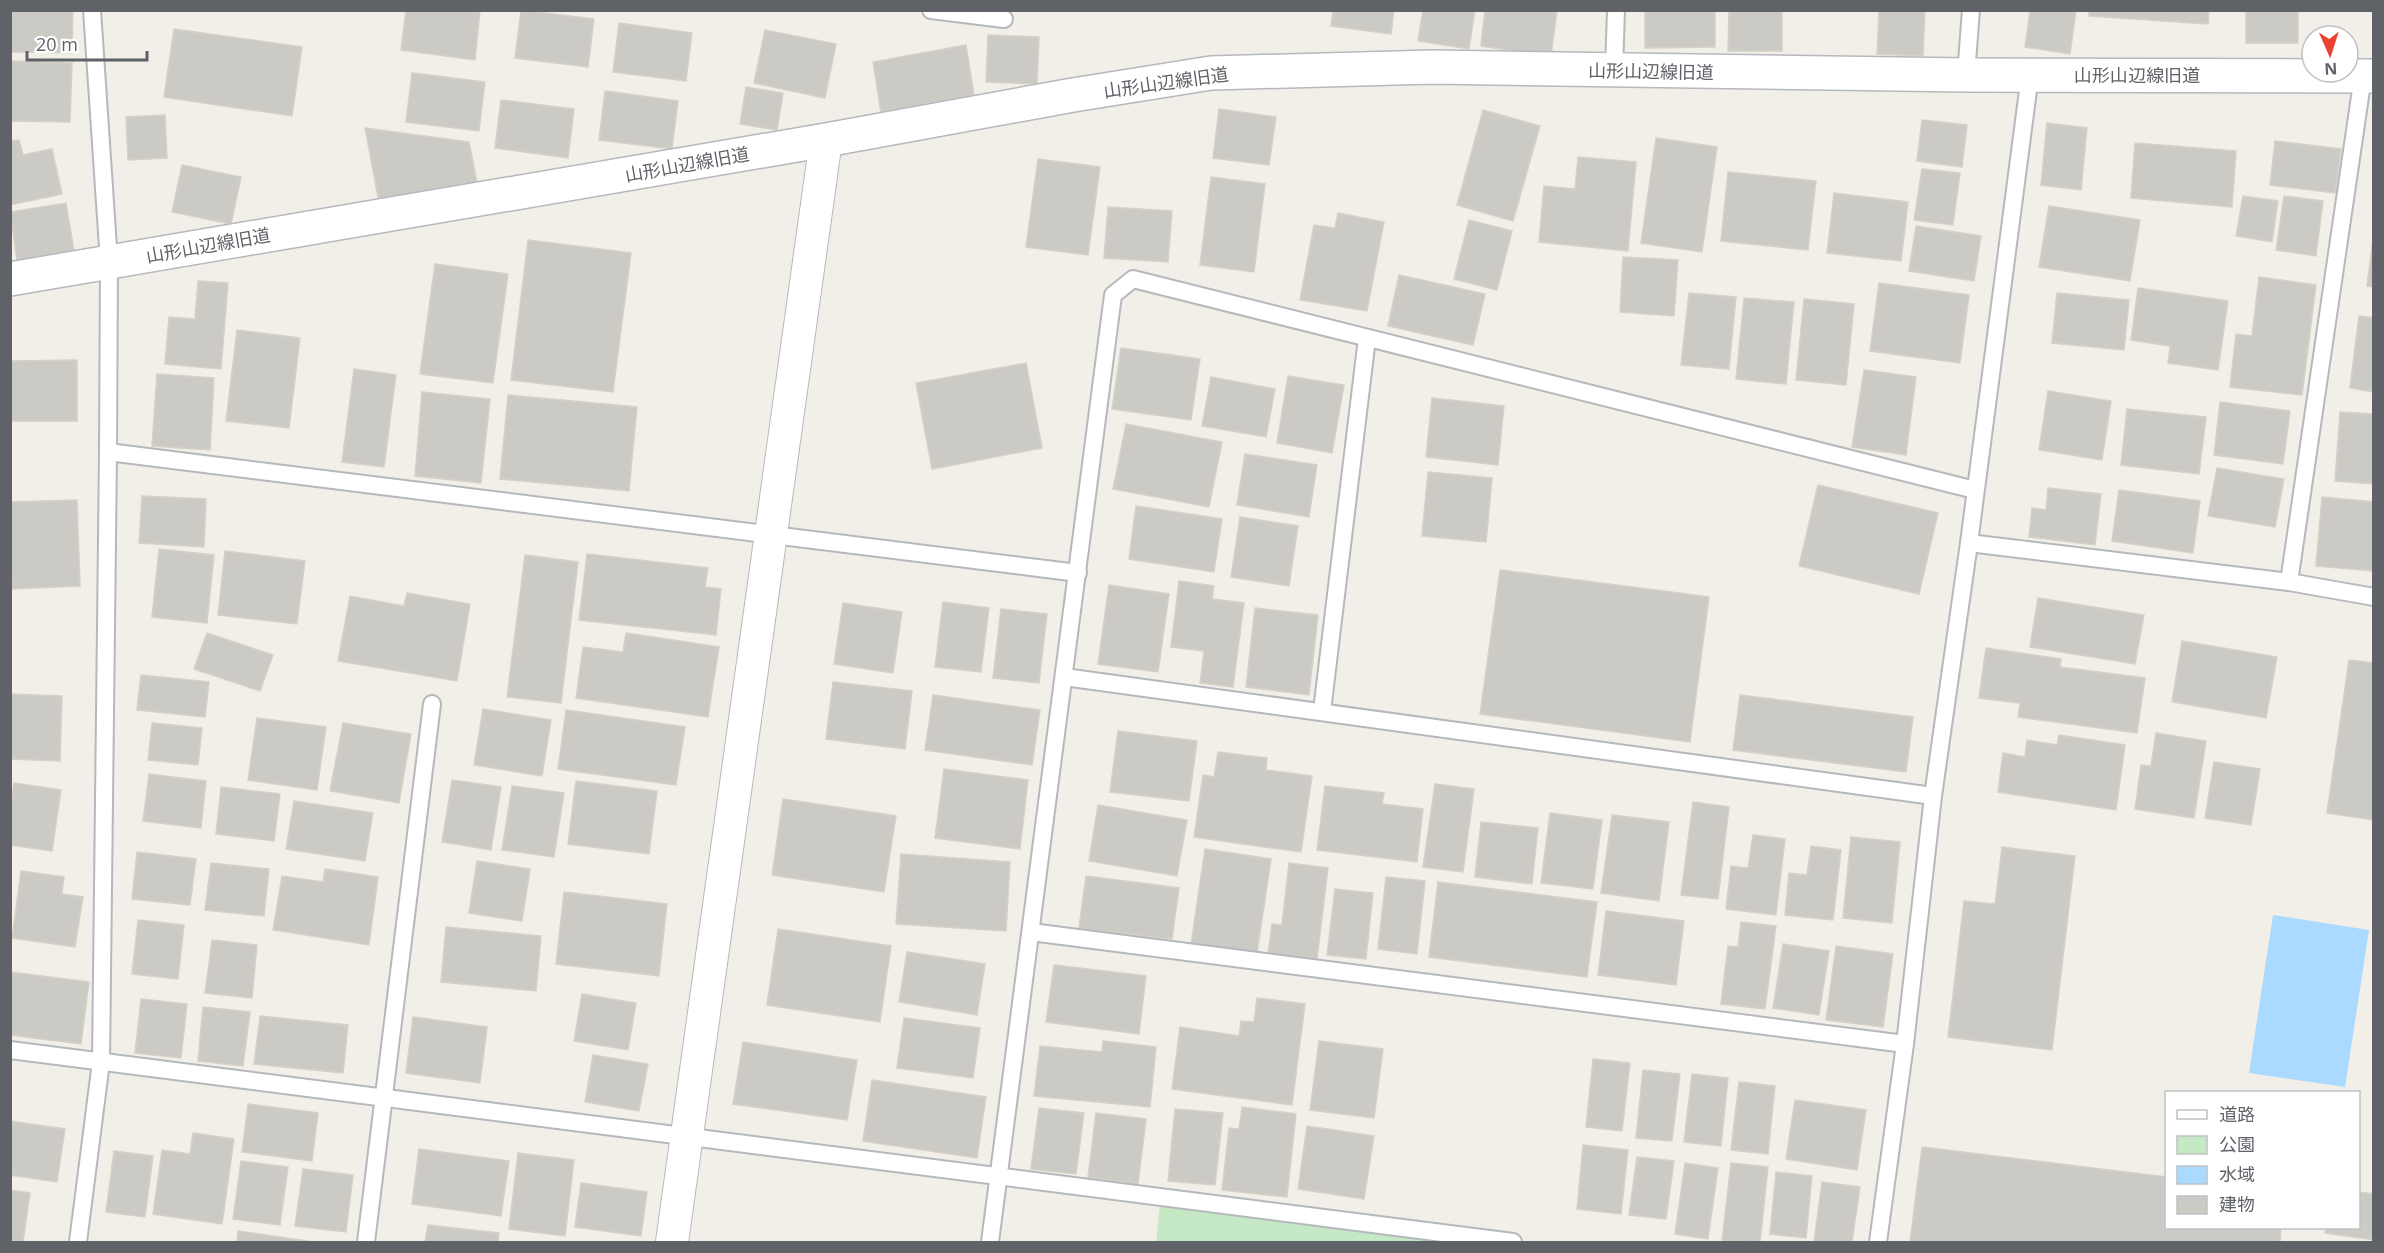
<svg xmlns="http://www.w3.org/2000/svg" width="2384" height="1253" viewBox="0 0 2384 1253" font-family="'Open Sans','Noto Sans JP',sans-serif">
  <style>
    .green { fill: #c5e8c5 }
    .water { fill: #aadaff }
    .building { fill: #cccac5; stroke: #d6d1c6; stroke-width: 1.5 }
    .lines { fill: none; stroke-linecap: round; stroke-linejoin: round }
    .service-casing { stroke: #b5b8bc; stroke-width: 20 }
    .minor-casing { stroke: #b5b8bc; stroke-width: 34 }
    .tertiary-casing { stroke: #b5b8bc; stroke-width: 36 }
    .service { stroke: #fff; stroke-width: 16 }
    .minor { stroke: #fff; stroke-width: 32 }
    .tertiary { stroke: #fff; stroke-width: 33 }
    .labels { text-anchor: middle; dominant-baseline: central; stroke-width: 6; stroke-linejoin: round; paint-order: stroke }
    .street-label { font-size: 18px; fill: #5f6368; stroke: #fff }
  </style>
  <rect width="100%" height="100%" fill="#f1efe8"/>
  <path class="green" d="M1161 1198 1513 1242H1156Z"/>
  <path class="water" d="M2273 915 2369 930 2345 1087 2249 1073Z"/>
  <g class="building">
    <path d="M10 10H73L72 53 10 52Z"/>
    <path d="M406 10 480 11 475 60 401 50Z"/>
    <path d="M521 10 594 19 588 67 515 58Z"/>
    <path d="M1333 10H1394L1391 34 1331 26Z"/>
    <path d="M1423 10H1475L1469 49 1418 41Z"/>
    <path d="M1485 10H1557L1551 56 1481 46Z"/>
    <path d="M1645 10H1715V47L1645 48Z"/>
    <path d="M1729 10H1782V51H1728Z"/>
    <path d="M1879 10H1925L1923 56 1877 54Z"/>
    <path d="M2030 10H2076L2070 54 2025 47Z"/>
    <path d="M2089 10H2209L2208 24 2089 16Z"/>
    <rect x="2246" y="10" width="52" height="33"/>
    <path d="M619 23 692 33 686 81 613 72Z"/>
    <path d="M174 29 302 47 292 116 164 97Z"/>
    <path d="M765 30 836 44 825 98 754 83Z"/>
    <path d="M988 35 1039 37 1037 84 986 82Z"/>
    <path d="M966 45 974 95 881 112 873 62Z"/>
    <path d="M10 61 72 63 70 122 10 121Z"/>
    <path d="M412 73 485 82 479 131 406 122Z"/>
    <path d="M746 87 783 93 777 130 740 124Z"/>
    <path d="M605 91 678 101 672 149 599 140Z"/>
    <path d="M501 100 574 109 568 158 495 148Z"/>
    <path d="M1219 109 1276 117 1269 165 1213 158Z"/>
    <path d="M1483 110 1540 126 1513 221 1457 205Z"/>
    <path d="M165 115 167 158 128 160 126 117Z"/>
    <path d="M1922 120 1967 125 1962 167 1917 161Z"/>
    <path d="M2047 123 2087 128 2081 190 2041 185Z"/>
    <path d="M365 128 469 142 477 183 379 202Z"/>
    <path d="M1656 138 1717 147 1702 252 1641 243Z"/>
    <path d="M19 140 23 155 52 149 62 194 10 205V141Z"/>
    <path d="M2275 141 2341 149 2335 193 2270 185Z"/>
    <path d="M2135 143 2236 151 2232 207 2131 198Z"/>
    <path d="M1578 157 1636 162 1628 251 1539 242 1544 186 1575 189Z"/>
    <path d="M1038 159 1100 167 1088 255 1026 247Z"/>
    <path d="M182 165 241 177 231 224 172 212Z"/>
    <path d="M1922 169 1960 173 1953 225 1914 220Z"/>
    <path d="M1728 172 1816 181 1808 250 1721 241Z"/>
    <path d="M1211 177 1265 184 1254 272 1200 265Z"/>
    <path d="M1834 193 1908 202 1901 261 1827 253Z"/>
    <path d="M2243 196 2278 201 2272 242 2236 236Z"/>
    <path d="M2284 196 2323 201 2316 256 2276 250Z"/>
    <path d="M66 203 74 251 17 260 10 212Z"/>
    <path d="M2049 206 2140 220 2130 281 2039 267Z"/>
    <path d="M1108 207 1172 211 1168 262 1104 258Z"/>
    <path d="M1338 213 1384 222 1367 311 1300 300 1314 225 1335 228Z"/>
    <path d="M1469 220 1512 231 1497 290 1454 279Z"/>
    <path d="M1916 226 1981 236 1974 281 1909 271Z"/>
    <path d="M2374 232V287L2367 286Z"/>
    <path d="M528 240 631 253 613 392 511 380Z"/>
    <path d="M1623 257 1678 260 1674 316 1620 312Z"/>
    <path d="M435 264 508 274 493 383 420 374Z"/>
    <path d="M1399 275 1485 294 1473 345 1388 326Z"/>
    <path d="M2259 277 2316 285 2302 395 2230 387 2236 334 2252 336Z"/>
    <path d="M198 281 228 283 221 369 165 364 169 317 195 319Z"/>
    <path d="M1879 283 1969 295 1960 363 1870 351Z"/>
    <path d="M2138 288 2228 301 2218 370 2168 363 2170 346 2131 340Z"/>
    <path d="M1689 293 1736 297 1729 369 1681 365Z"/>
    <path d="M2057 293 2129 300 2124 350 2052 343Z"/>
    <path d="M1744 298 1794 302 1786 384 1736 379Z"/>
    <path d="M1804 299 1854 304 1846 385 1796 380Z"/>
    <path d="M2359 316 2374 318V392L2350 388Z"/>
    <path d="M237 330 300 338 289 428 226 421Z"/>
    <path d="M1121 348 1200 359 1191 420 1112 409Z"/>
    <path d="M77 360V421H10V361Z"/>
    <path d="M1026 363 1042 448 932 469 916 383Z"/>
    <path d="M354 369 396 375 384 467 342 462Z"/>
    <path d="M1864 370 1916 377 1906 455 1852 447Z"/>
    <path d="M157 374 214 378 210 450 152 446Z"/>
    <path d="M1288 376 1344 385 1332 453 1277 443Z"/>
    <path d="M1211 377 1275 389 1266 437 1202 426Z"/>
    <path d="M2048 391 2111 401 2102 460 2039 450Z"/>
    <path d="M422 392 490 399 481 483 415 476Z"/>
    <path d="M508 395 637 407 629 491 500 479Z"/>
    <path d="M1432 398 1504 406 1498 465 1426 457Z"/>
    <path d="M2220 402 2290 411 2283 464 2214 455Z"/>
    <path d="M2127 409 2206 417 2199 474 2121 465Z"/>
    <path d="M2340 412 2374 414V484L2335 481Z"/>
    <path d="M1126 424 1222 442 1209 507 1113 489Z"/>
    <path d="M1245 454 1317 465 1309 517 1237 505Z"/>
    <path d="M2217 468 2284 479 2275 527 2208 516Z"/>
    <path d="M1428 472 1492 478 1486 542 1422 536Z"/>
    <path d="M1818 485 1938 513 1919 594 1799 566Z"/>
    <path d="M2048 488 2101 494 2095 545 2029 537 2032 508 2046 510Z"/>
    <path d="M2119 490 2200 501 2193 553 2112 541Z"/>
    <path d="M142 496 206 499 204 547 139 543Z"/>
    <path d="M2322 497 2374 502V571L2316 566Z"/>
    <path d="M77 500 80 586 12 589 10 502Z"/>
    <path d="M1136 506 1222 519 1214 572 1129 559Z"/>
    <path d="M1240 517 1298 526 1289 586 1231 577Z"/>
    <path d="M159 549 214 555 207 623 152 617Z"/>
    <path d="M225 551 305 561 297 624 218 615Z"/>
    <path d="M587 554 708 568 705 587 721 589 716 635 579 620Z"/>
    <path d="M525 555 578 562 561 703 507 697Z"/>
    <path d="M1500 570 1709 597 1690 742 1480 714Z"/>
    <path d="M1179 581 1214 586 1212 599 1244 603 1233 687 1200 683 1204 651 1171 647Z"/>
    <path d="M1109 585 1169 594 1158 672 1098 664Z"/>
    <path d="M407 593 470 604 457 681 338 661 350 596 404 606Z"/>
    <path d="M2038 598 2144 615 2135 664 2030 647Z"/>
    <path d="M943 602 989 608 981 672 935 667Z"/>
    <path d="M843 603 902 612 893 673 834 664Z"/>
    <path d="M1255 608 1318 615 1309 695 1246 687Z"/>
    <path d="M1001 609 1047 614 1039 683 993 678Z"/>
    <path d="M207 633 273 655 260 691 194 669Z"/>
    <path d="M626 633 719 647 708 717 576 698 583 647 623 652Z"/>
    <path d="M2182 641 2277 657 2266 718 2172 702Z"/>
    <path d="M1986 648 2061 659 2060 667 2145 678 2137 733 2018 717 2020 703 1979 698Z"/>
    <path d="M2349 660 2374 663V820L2327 813Z"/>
    <path d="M141 675 209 682 205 717 137 710Z"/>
    <path d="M833 682 912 691 905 749 826 739Z"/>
    <path d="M10 694 62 696 60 761 10 759Z"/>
    <path d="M933 695 1040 710 1032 765 925 750Z"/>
    <path d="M1740 695 1913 717 1906 772 1733 750Z"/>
    <path d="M483 709 551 720 542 776 474 765Z"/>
    <path d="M566 710 685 727 676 785 558 769Z"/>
    <path d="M257 718 326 727 317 790 248 780Z"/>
    <path d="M152 723 202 728 198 765 148 760Z"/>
    <path d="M343 723 411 734 399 803 330 791Z"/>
    <path d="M1118 731 1197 741 1189 801 1110 792Z"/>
    <path d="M2156 733 2206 741 2194 818 2135 809 2141 765 2151 766Z"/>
    <path d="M2059 735 2125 745 2116 810 1998 792 2003 753 2025 757 2027 740 2057 745Z"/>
    <path d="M1218 752 1267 758 1266 770 1312 776 1301 852 1194 837 1203 775 1214 777Z"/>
    <path d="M2214 762 2260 769 2251 825 2205 818Z"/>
    <path d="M944 769 1028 780 1020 849 935 838Z"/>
    <path d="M149 774 206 781 201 828 143 821Z"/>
    <path d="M452 780 501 787 491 850 442 842Z"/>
    <path d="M576 781 657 791 649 854 568 844Z"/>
    <path d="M14 783 61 790 52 851 10 845V810Z"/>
    <path d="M1435 784 1474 789 1463 872 1423 867Z"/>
    <path d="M512 786 564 793 554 857 502 850Z"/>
    <path d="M1325 786 1384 793 1382 804 1423 809 1417 862 1317 850Z"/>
    <path d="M221 787 280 794 274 841 216 834Z"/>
    <path d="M783 799 896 816 884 892 772 875Z"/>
    <path d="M294 801 373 813 365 861 286 849Z"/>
    <path d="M1693 802 1729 807 1718 899 1681 895Z"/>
    <path d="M1098 805 1187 820 1177 876 1089 861Z"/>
    <path d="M1550 813 1602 820 1593 889 1541 883Z"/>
    <path d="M1612 815 1669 822 1659 901 1601 893Z"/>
    <path d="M1481 822 1538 828 1532 884 1475 877Z"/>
    <path d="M1753 835 1785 839 1776 915 1726 909 1731 866 1748 868Z"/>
    <path d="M1851 837 1900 842 1892 923 1843 918Z"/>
    <path d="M1811 846 1841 850 1833 920 1785 915 1789 873 1807 875Z"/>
    <path d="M2002 847 2075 856 2052 1050 1948 1037 1964 901 1995 904Z"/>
    <path d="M1205 849 1271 859 1257 953 1191 944Z"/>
    <path d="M137 852 196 859 190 905 132 899Z"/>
    <path d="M901 854 1010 862 1006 931 896 924Z"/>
    <path d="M477 861 530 869 522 921 469 913Z"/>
    <path d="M211 863 269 869 264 916 205 910Z"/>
    <path d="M1289 863 1328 868 1317 959 1268 954 1272 924 1282 925Z"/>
    <path d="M325 869 378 877 369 945 273 930 282 876 323 882Z"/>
    <path d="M21 871 64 877 62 894 83 897 75 947 12 938Z"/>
    <path d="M1086 876 1179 888 1172 939 1079 928Z"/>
    <path d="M1386 877 1425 881 1417 954 1378 949Z"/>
    <path d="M1438 882 1597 902 1587 977 1429 957Z"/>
    <path d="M1335 889 1373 893 1366 959 1327 955Z"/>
    <path d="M564 892 667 904 659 976 556 964Z"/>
    <path d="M1606 911 1684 921 1676 985 1598 975Z"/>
    <path d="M138 920 184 925 178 979 132 974Z"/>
    <path d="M1741 922 1776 926 1765 1009 1721 1004 1728 946 1738 947Z"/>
    <path d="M446 927 541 936 536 991 441 982Z"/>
    <path d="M778 929 891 946 880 1022 767 1005Z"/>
    <path d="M212 940 257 945 252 998 205 993Z"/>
    <path d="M1783 944 1829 951 1819 1015 1773 1008Z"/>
    <path d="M1836 946 1893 954 1883 1027 1826 1020Z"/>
    <path d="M907 952 985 964 977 1015 899 1002Z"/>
    <path d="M1054 965 1146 976 1139 1034 1046 1022Z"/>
    <path d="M10 972 89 982 81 1044 10 1035Z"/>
    <path d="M582 994 636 1003 628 1050 574 1041Z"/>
    <path d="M1257 998 1305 1004 1292 1105 1172 1089 1180 1027 1239 1036 1241 1021 1254 1022Z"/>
    <path d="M141 999 187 1004 181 1058 135 1053Z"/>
    <path d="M203 1007 250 1012 243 1066 198 1061Z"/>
    <path d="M260 1016 348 1025 343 1073 254 1064Z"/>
    <path d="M413 1017 487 1027 480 1083 406 1073Z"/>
    <path d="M904 1018 980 1028 973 1078 897 1068Z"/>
    <path d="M1103 1041 1156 1047 1150 1107 1034 1096 1040 1046 1102 1052Z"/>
    <path d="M1319 1041 1383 1049 1374 1118 1310 1110Z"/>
    <path d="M743 1042 857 1060 847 1120 733 1104Z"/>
    <path d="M593 1055 648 1064 639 1111 585 1102Z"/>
    <path d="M1593 1059 1630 1063 1622 1131 1586 1127Z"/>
    <path d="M1643 1070 1680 1074 1672 1141 1636 1138Z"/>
    <path d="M1692 1074 1728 1078 1721 1146 1684 1142Z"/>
    <path d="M872 1080 986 1097 977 1158 863 1141Z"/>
    <path d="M1739 1082 1775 1086 1768 1154 1731 1150Z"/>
    <path d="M1795 1100 1866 1110 1857 1170 1786 1159Z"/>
    <path d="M248 1104 318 1113 312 1161 242 1152Z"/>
    <path d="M1242 1107 1296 1114 1287 1197 1222 1190 1229 1128 1239 1129Z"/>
    <path d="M1039 1108 1084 1113 1076 1174 1031 1169Z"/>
    <path d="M1175 1109 1223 1113 1215 1185 1168 1181Z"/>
    <path d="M1096 1113 1146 1119 1138 1184 1088 1177Z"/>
    <path d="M10 1121 65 1129 57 1182 10 1175Z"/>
    <path d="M1307 1126 1374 1136 1364 1199 1298 1189Z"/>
    <path d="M193 1133 234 1139 222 1224 153 1214 162 1150 190 1154Z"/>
    <path d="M1583 1145 1628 1150 1621 1214 1577 1209Z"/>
    <path d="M1922 1147 2166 1177V1228H2281L2280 1242H1910Z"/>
    <path d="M419 1149 509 1161 501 1216 412 1204Z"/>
    <path d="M114 1151 153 1156 145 1217 106 1212Z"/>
    <path d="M518 1153 574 1160 565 1236 509 1229Z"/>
    <path d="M1637 1157 1674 1161 1666 1219 1629 1215Z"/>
    <path d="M241 1161 288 1167 280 1225 233 1219Z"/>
    <path d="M1685 1163 1718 1168 1708 1239 1675 1234Z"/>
    <path d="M1731 1163 1768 1167 1760 1242 1722 1241Z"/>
    <path d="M303 1169 353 1175 346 1232 295 1226Z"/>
    <path d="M1776 1172 1812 1176 1806 1238 1770 1234Z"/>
    <path d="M1822 1182 1860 1187 1852 1242H1814Z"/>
    <path d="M581 1183 647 1192 641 1236 575 1227Z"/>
    <path d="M10 1190 30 1193 23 1242H10Z"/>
    <path d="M2358 1192 2374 1194V1240L2325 1233 2326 1228H2358Z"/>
    <path d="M428 1225 499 1233 498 1242H425Z"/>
    <path d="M238 1231 314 1242H237Z"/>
  </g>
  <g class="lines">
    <defs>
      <g id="service">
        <path d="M931 10 1004 19"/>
        <path d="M1614 70 1616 10"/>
        <path d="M1966 75 1971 10"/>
        <path d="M108 452 1078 573"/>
        <path d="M1969 543 2289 582 2374 597"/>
        <path d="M2289 582 2363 76"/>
        <path d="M1064 677 1933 796"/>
        <path d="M1322 711 1367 338"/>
        <path d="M1031 932 1905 1044"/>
        <path d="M10 1050 1513 1242"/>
        <path d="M78 1242 101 1062 108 452 109 262 92 10"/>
        <path d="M366 1242 432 704"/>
        <path d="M990 1242 1113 295 1133 279 1975 490"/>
        <path d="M1878 1242 1905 1044 1933 796 1969 543 2030 75"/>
      </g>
      <path id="minor" d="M672 1242 826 140"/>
      <path id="tertiary" d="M10 279 826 140 1073 95 1211 73 1432 67 1966 75 2374 76"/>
    </defs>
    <use href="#service" class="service-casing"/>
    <use href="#minor" class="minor-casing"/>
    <use href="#tertiary" class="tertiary-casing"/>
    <use href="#service" class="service"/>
    <use href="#minor" class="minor"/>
    <use href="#tertiary" class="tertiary"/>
  </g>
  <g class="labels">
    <g class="street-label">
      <text transform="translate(1651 71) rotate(1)">山形山辺線旧道</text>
      <text x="2137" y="75">山形山辺線旧道</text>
      <text transform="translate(1166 82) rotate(-8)">山形山辺線旧道</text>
      <text transform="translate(687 164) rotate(-10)">山形山辺線旧道</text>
      <text transform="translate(208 245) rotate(-10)">山形山辺線旧道</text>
    </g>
  </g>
  <rect width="2384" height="1253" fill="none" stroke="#5f6368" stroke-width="24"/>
  <rect x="2165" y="1091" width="195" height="138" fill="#ffffff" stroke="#bfc1c3" stroke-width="1.5"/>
  <rect x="2177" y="1110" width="30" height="9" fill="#ffffff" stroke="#bfc1c3" stroke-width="1.5"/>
  <text x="2219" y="1121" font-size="18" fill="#5f6368">道路</text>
  <rect x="2177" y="1136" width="30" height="18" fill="#c5e8c5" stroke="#bfc1c3" stroke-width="1.5"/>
  <text x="2219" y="1151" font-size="18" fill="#5f6368">公園</text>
  <rect x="2177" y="1166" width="30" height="18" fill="#aadaff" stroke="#bfc1c3" stroke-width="1.5"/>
  <text x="2219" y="1181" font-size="18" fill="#5f6368">水域</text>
  <rect x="2177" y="1196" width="30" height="18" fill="#cccac5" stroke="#bfc1c3" stroke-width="1.5"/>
  <text x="2219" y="1211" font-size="18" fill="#5f6368">建物</text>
  <g transform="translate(2330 54) rotate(177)"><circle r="28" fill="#ffffff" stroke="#bfc1c3" stroke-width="1.5"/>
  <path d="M0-4.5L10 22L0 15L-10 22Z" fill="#ea4335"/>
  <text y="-9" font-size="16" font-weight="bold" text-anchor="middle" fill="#5f6368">N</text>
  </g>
  <path d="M27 51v9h120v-9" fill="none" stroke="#5f6368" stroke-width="3"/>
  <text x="36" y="51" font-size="18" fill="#5f6368" stroke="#ffffff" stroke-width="4.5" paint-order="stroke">20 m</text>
</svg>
